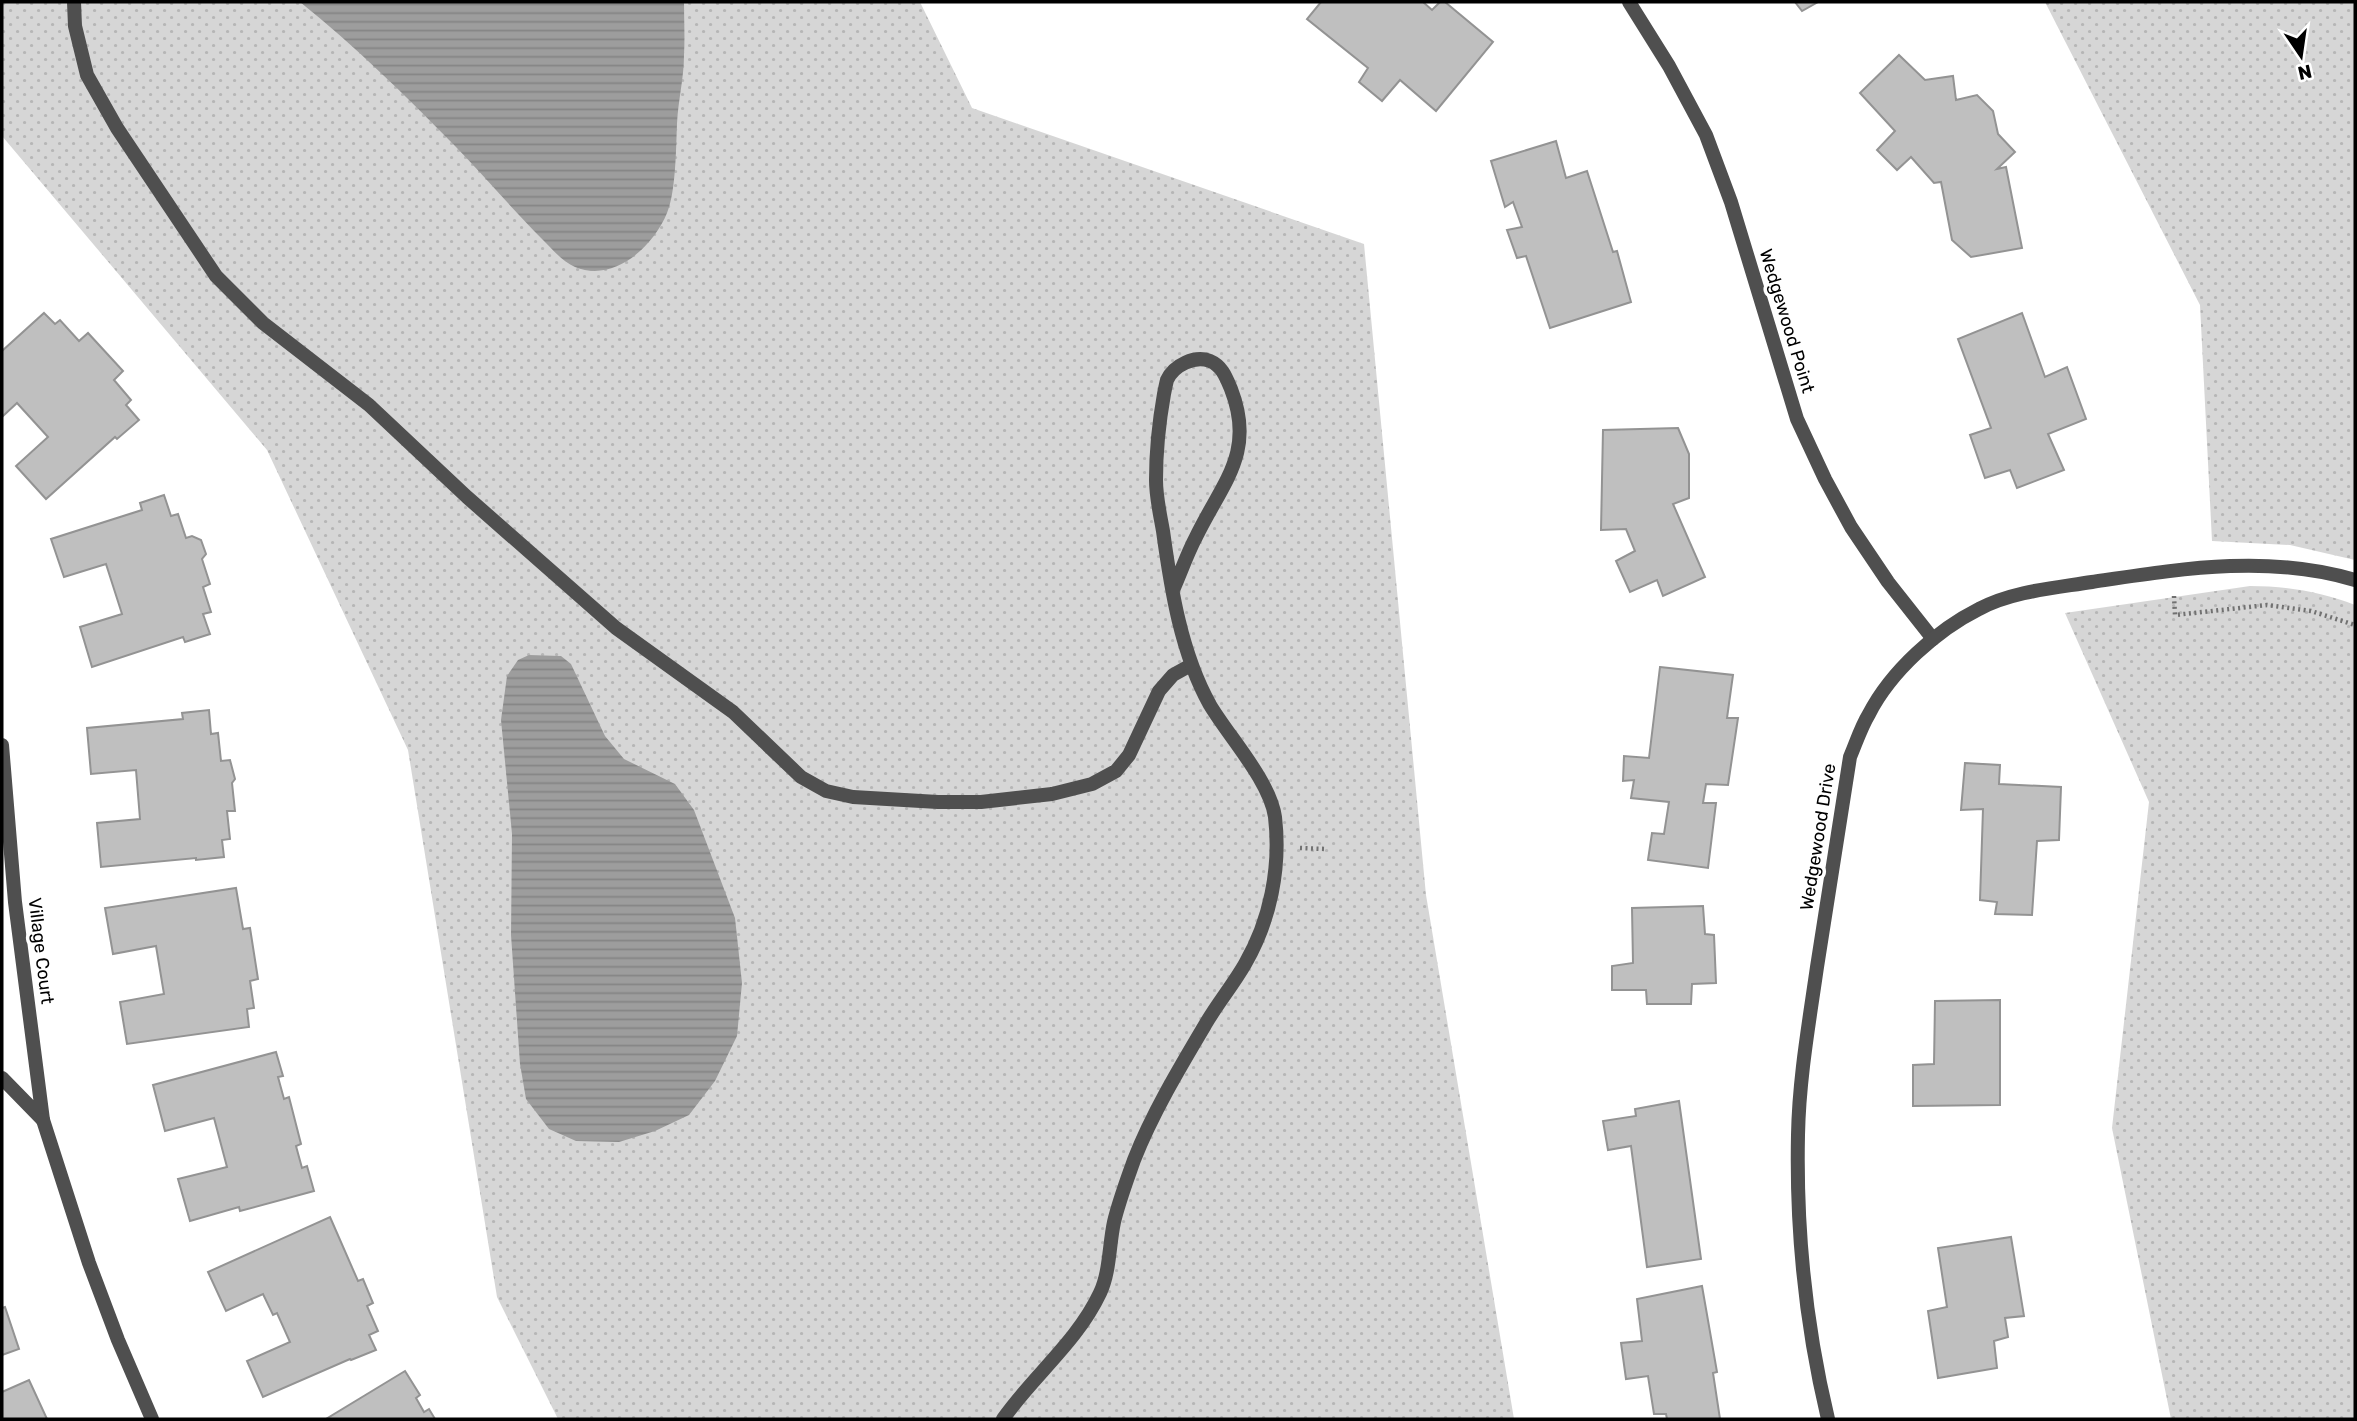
<svg xmlns="http://www.w3.org/2000/svg" width="2357" height="1421" viewBox="0 0 2357 1421" font-family="Rubik,sans-serif">
  <style>
    .green { fill: url(#green-dots) }
    .water { fill: url(#water-rules) }
    .building { fill: #bfbfbf; stroke: #939393; stroke-width: 2 }
    .lines { fill: none; stroke-linecap: round; stroke-linejoin: round }
    .path { stroke: #717171; stroke-width: 4.5; stroke-dasharray: 2 3.5; stroke-linecap: butt }
    .service { stroke: #4f4f4f; stroke-width: 14 }
    .minor { stroke: #4f4f4f; stroke-width: 14 }
    .labels { text-anchor: middle; dominant-baseline: central; stroke-width: 7; stroke-linejoin: round; paint-order: stroke }
    .street-label { font-size: 18px; fill: #000; stroke: #fff }
  </style>
  <defs>
    <pattern id="green-dots" width="8" height="8" patternUnits="userSpaceOnUse" patternTransform="scale(1.75)"><rect width="8" height="8" fill="#d6d6d6"/><path d="M2 2h.1M6 6h.1" fill="none" stroke="#b6b6b6" stroke-width="1.8" stroke-linecap="round"/></pattern>
    <pattern id="water-rules" width="6" height="5" patternUnits="userSpaceOnUse" patternTransform="scale(1.75)"><rect width="6" height="5" fill="#9d9d9d"/><path d="M0 2.5h6" fill="none" stroke="#858585"/></pattern>
  </defs>
  <rect width="100%" height="100%" fill="#fff"/>
  <g class="green">
    <path d="M2 2H920L972 108 1364 244 1426 895 1514 1419H558L497 1297 408 750 267 450 2 136Z"/>
    <path d="M2045 2H2355V560L2290 545 2212 541 2200 305Z"/>
    <path d="M2250 586C2286 586 2321 592 2355 605V1419H2171L2112 1128 2149 802 2065 613Z"/>
  </g>
  <g class="water">
    <path d="M300 2H684C684 19 685 37 684 55 684 78 678 101 677 124 676 147 676 192 667 213 653 247 614 283 575 267 563 262 552 249 543 240 513 210 485 177 456 147 406 96 355 46 300 2Z"/>
    <path d="M529 655 561 656 571 664 605 736 624 759 675 784 694 810 735 918 742 983 737 1036 715 1081 689 1115 655 1131 619 1142 576 1141 549 1129 526 1099 520 1064 511 935 512 834 501 720 507 676 518 660Z"/>
  </g>
  <g class="building">
    <path d="M1321 2H1423L1432 10 1440 2H1445L1493 42 1436 111 1400 80 1382 101 1359 82 1368 68 1307 19Z"/>
    <path d="M1795 2H1818L1802 11Z"/>
    <path d="M1899 55 1925 80 1953 76 1956 100 1977 95 1993 111 1998 134 2015 152 1997 169 2006 167 2022 248 1971 257 1952 240 1941 182 1934 183 1911 157 1897 170 1877 150 1895 131 1860 93Z"/>
    <path d="M1556 141 1566 178 1587 171 1613 252 1617 251 1631 302 1550 328 1526 256 1517 258 1507 230 1522 227 1513 202 1505 207 1491 161Z"/>
    <path d="M44 313 55 324 60 320 79 341 88 333 123 371 114 380 131 400 126 405 139 420 117 439 115 437 46 499 16 466 48 437 17 403 2 417V351Z"/>
    <path d="M2022 313 2045 377 2067 367 2086 419 2048 434 2064 470 2017 488 2010 470 1985 478 1970 435 1991 428 1958 339Z"/>
    <path d="M1678 428 1689 454V498L1673 504 1705 577 1663 596 1657 580 1630 592 1616 561 1635 551 1626 529 1601 530 1603 430Z"/>
    <path d="M164 495 171 516 178 514 186 538 192 536 201 540 206 554 202 559 210 584 203 587 211 612 203 614 210 634 185 642 183 637 92 667 80 627 122 614 106 564 64 577 51 539 142 510 140 503Z"/>
    <path d="M1660 667 1733 675 1727 718H1738L1728 785 1706 784 1703 803H1716L1708 868 1648 860 1652 833 1664 834 1669 802 1631 798 1634 780 1623 781 1624 756 1649 758Z"/>
    <path d="M209 710 211 734 218 733 221 761 230 760 235 779 232 783 235 811H227L230 839 222 840 224 857 196 860V858L101 867 97 823 140 819 136 770 91 774 87 728 183 719 182 713Z"/>
    <path d="M1965 763 2000 765 1999 784 2061 787 2059 840 2037 841 2032 915 1995 914 1997 902 1980 900 1983 809 1961 810Z"/>
    <path d="M236 888 243 929 250 928 258 979 250 981 254 1008 247 1009 249 1027 127 1044 120 1002 164 994 156 946 113 954 105 908Z"/>
    <path d="M1703 906 1705 934 1714 935 1716 983 1692 984 1691 1004H1647L1646 990H1612V966L1633 963 1632 908Z"/>
    <path d="M2000 1000V1105L1913 1106V1065L1934 1064 1935 1001Z"/>
    <path d="M276 1052 283 1076 278 1077 284 1099 289 1097 301 1144 296 1146 302 1168 307 1166 314 1191 240 1211 239 1207 190 1221 178 1179 227 1167 214 1118 165 1131 153 1085Z"/>
    <path d="M1679 1101 1701 1259 1647 1267 1631 1146 1608 1150 1603 1121 1636 1116 1635 1109Z"/>
    <path d="M330 1217 358 1281 363 1279 373 1303 367 1306 378 1331 369 1335 376 1350 351 1360 350 1359 263 1397 247 1361 290 1342 277 1313 273 1315 263 1294 226 1311 208 1272Z"/>
    <path d="M2011 1237 2024 1316 2005 1318 2008 1337 1994 1341 1997 1368 1938 1378 1928 1311 1947 1307 1938 1248Z"/>
    <path d="M1702 1286 1717 1372 1713 1373 1720 1419H1667L1666 1414H1654L1648 1376 1626 1379 1621 1343 1642 1341 1637 1299Z"/>
    <path d="M5 1307 19 1349 2 1355V1308Z"/>
    <path d="M405 1371 420 1395 416 1398 424 1412 429 1409 435 1419H326Z"/>
    <path d="M29 1380 47 1419H2V1392Z"/>
  </g>
  <g class="lines">
    <g class="path">
      <path d="M2174 596 2175 615 2267 605 2311 611 2355 625"/>
      <path d="M1300 848 1326 849"/>
    </g>
    <g class="service">
      <path d="M74 2 75 26 87 75 117 128 216 276 263 323 369 405 467 497 616 628 733 712 801 777 826 791 853 797 938 802H981L1052 794 1092 784 1116 771 1129 755 1159 691 1173 675 1191 665"/>
      <path d="M1003 1419C1033 1376 1077 1342 1100 1293 1110 1272 1109 1245 1114 1222 1119 1201 1127 1180 1134 1160 1152 1114 1180 1067 1205 1025 1217 1004 1233 985 1245 964 1270 921 1281 868 1275 817 1270 781 1229 737 1210 705 1181 653 1171 589 1163 531 1160 514 1156 497 1156 480 1156 451 1159 422 1164 394 1165 389 1166 384 1167 380 1174 365 1195 355 1210 361 1222 366 1226 377 1231 389 1256 453 1222 483 1196 537 1187 554 1181 572 1173 590"/>
    </g>
    <g class="minor">
      <path d="M1629 2 1669 66 1706 135 1731 202 1797 419 1825 479 1851 527 1888 582 1933 639"/>
      <path d="M2 745 15 902 43 1120 2 1078"/>
      <path d="M43 1120 89 1263 118 1340 152 1419"/>
      <path d="M1828 1419C1806 1327 1796 1230 1798 1135 1799 1079 1809 1023 1817 967 1828 897 1839 827 1850 757 1856 743 1861 727 1869 714 1891 671 1937 630 1979 609 2013 591 2055 588 2092 582 2180 569 2268 554 2355 580"/>
    </g>
  </g>
  <g class="labels">
    <g class="street-label">
      <text transform="translate(1787 321) rotate(73)">Wedgewood Point</text>
      <text transform="translate(1818 837) rotate(-81)">Wedgewood Drive</text>
      <text transform="translate(41 951) rotate(83)">Village Court</text>
    </g>
  </g>
  <rect width="2357" height="1421" fill="none" stroke="#000000" stroke-width="7"/>
  <g transform="translate(2301 56) rotate(167)" stroke="#ffffff" stroke-width="5" paint-order="stroke">
  <path d="M0-5L12 26L0 18L-12 26Z" fill="#000000"/>
  <text y="-10" font-size="19" font-weight="bold" text-anchor="middle" fill="#000000">N</text>
  </g>
</svg>
